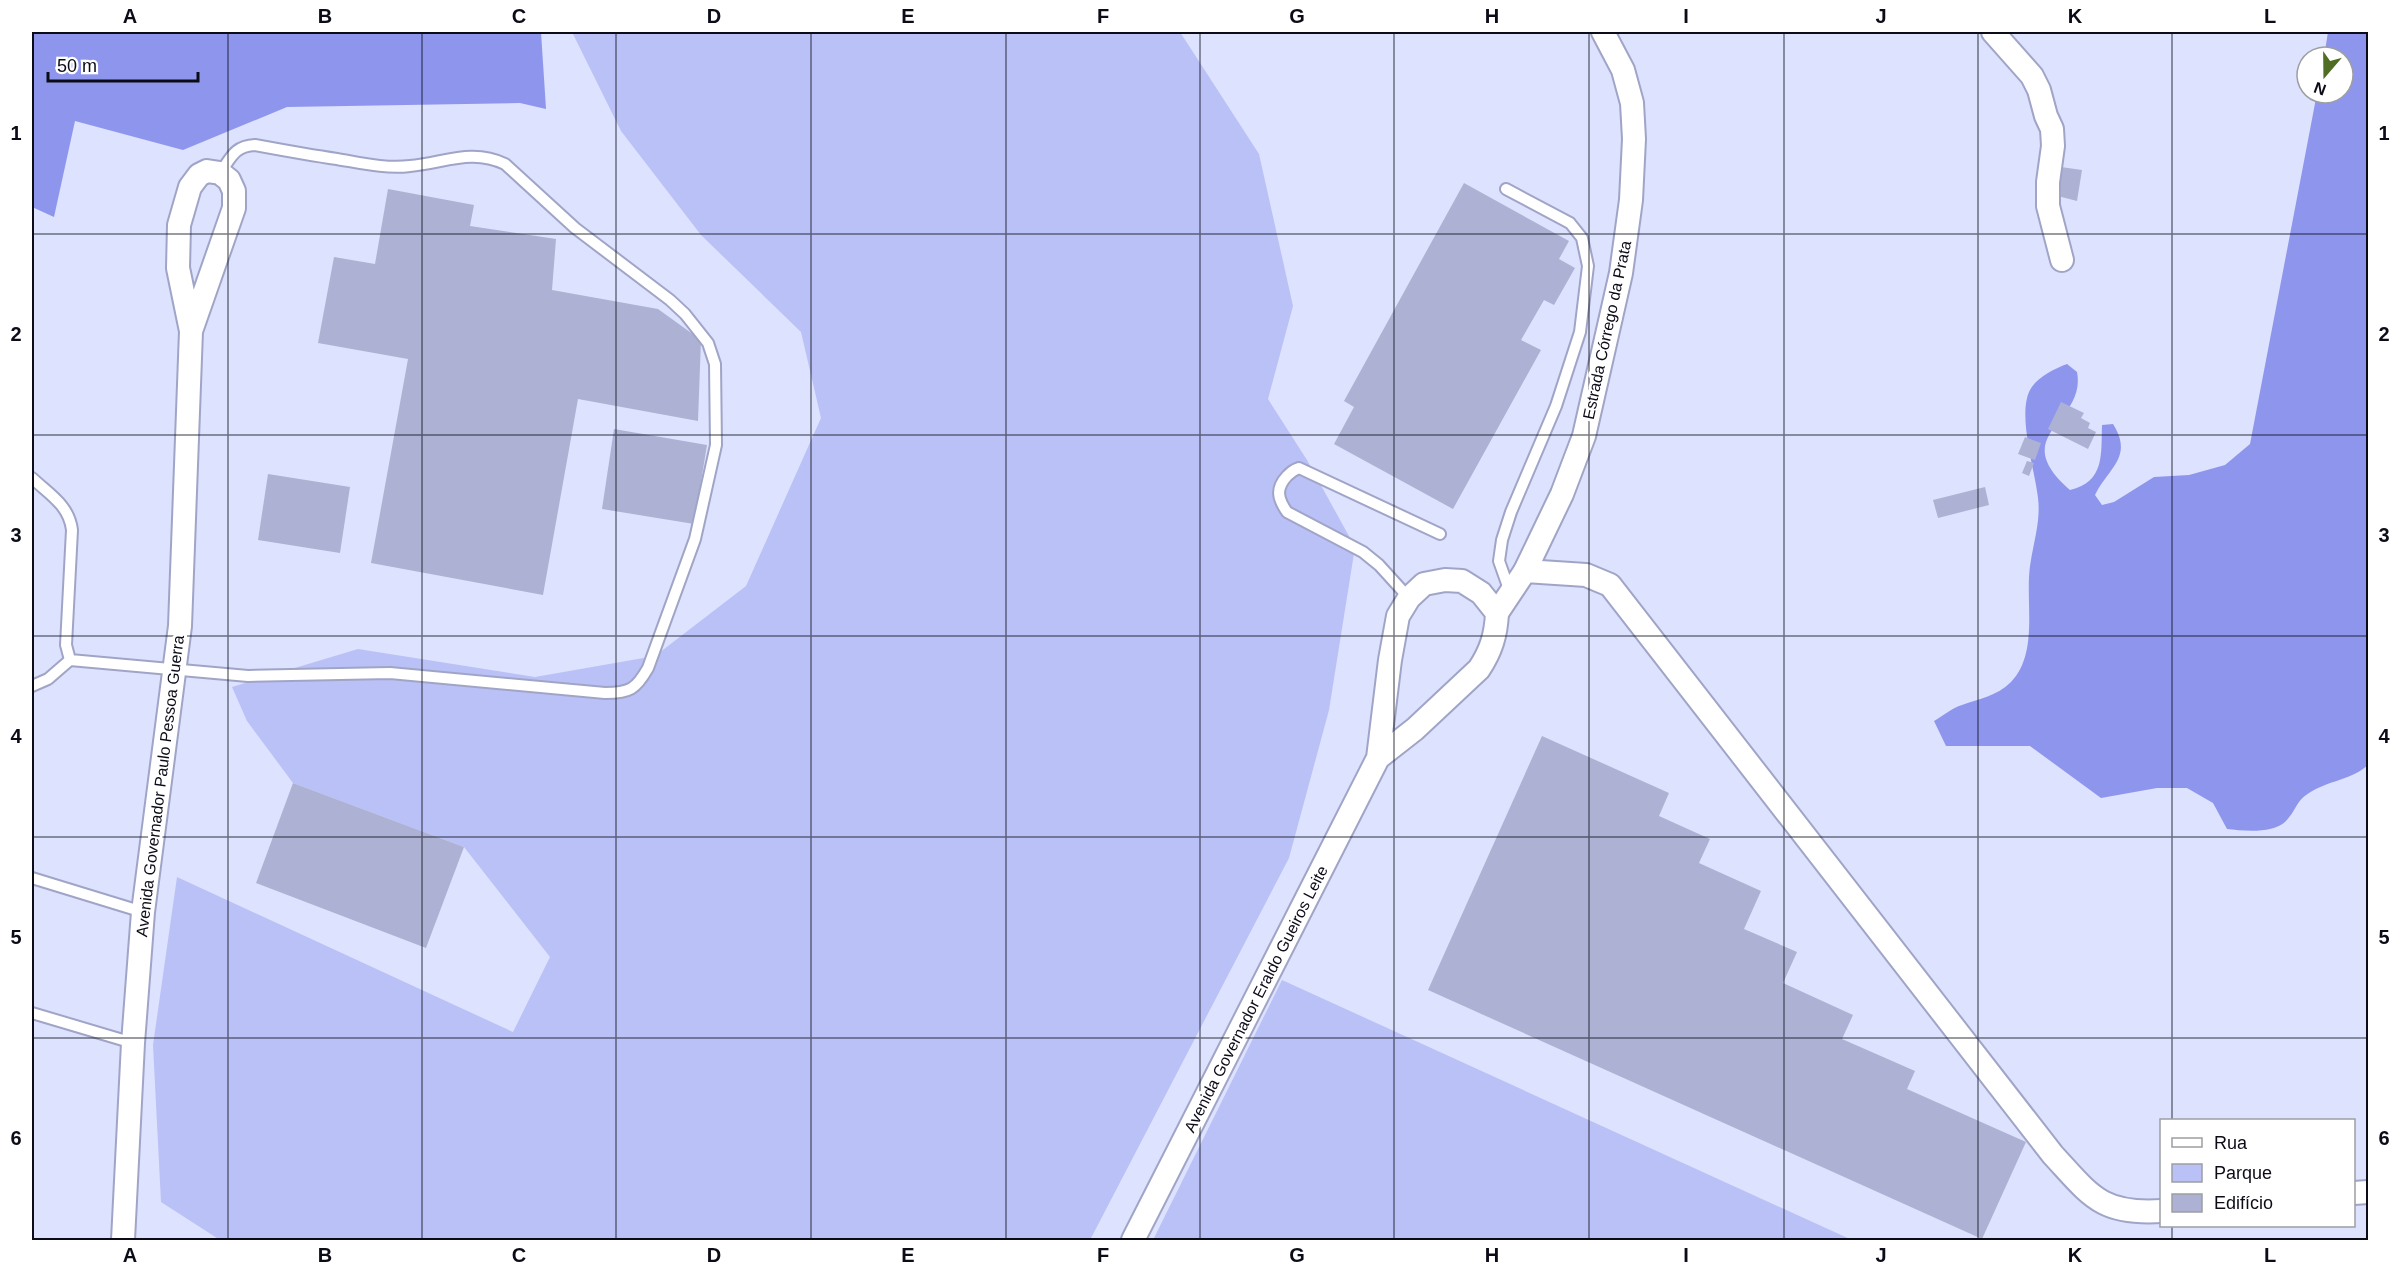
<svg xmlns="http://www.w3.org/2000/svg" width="2400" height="1272" viewBox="0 0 2400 1272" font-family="Arial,sans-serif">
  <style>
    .green { fill: #bac1f6 }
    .forest { fill: #8d96ec }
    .building { fill: #adb2d4 }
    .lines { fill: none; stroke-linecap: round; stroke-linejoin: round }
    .service-casing { stroke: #a0a5c7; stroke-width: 14 }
    .minor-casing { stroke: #a0a5c7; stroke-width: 26 }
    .service { stroke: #fff; stroke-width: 10 }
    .minor { stroke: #fff; stroke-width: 22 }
    .grid { fill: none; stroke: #0b0c17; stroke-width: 1.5; stroke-opacity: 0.55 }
    .labels { text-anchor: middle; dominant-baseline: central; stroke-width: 6; stroke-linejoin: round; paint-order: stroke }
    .street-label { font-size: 16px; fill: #0b0c17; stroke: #fff }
    .neatline { fill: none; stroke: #0b0c17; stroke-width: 2 }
    .grid-label { font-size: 20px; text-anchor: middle; font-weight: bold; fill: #0b0c17 }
  </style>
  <rect width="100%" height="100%" fill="#dde2fe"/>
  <g class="green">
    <path d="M572 32H1180L1259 154 1293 306 1268 399 1307 460 1355 547 1329 710 1289 858 1090 1240H220L161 1202 153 1045 177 877 513 1032 550 957 464 847 293 783 247 721 232 687 358 649 535 677 655 656 746 586 821 418 801 332 701 235 621 131Z"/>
    <path d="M1282 980 1852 1240H1153Z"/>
  </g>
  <g class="forest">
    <path d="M32 32H541L546 109 520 103 287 107 183 150 75 121 54 217 32 207Z"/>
    <path d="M2328 32H2368V765C2352 779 2333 780 2314 790 2294 801 2299 807 2286 821 2273 834 2244 831 2227 829L2213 803 2187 788H2157L2101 798 2030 746H1946L1934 721C1943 716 1952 708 1962 705 1979 699 1997 696 2011 682 2039 653 2025 602 2030 566 2033 544 2041 521 2038 498 2035 471 2017 414 2030 390 2037 377 2054 369 2067 364L2077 372C2087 424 2005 433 2070 490 2105 482 2101 454 2102 425L2113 424C2134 457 2108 468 2095 495L2102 505 2114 502 2154 477 2189 475 2225 465 2250 444 2317 93H2343V57H2324Z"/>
  </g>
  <g class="building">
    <path d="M2054 166 2082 170 2077 201 2050 194Z"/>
    <path d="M1464 183 1569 241 1559 259 1575 268 1554 305 1544 300 1521 340 1541 350 1453 509 1334 444 1354 407 1344 401Z"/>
    <path d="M388 189 474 205 470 226 556 239 552 290 658 309 701 340 698 421 578 399 543 595 371 563 408 359 318 343 334 257 375 264Z"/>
    <path d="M2061 402 2084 413 2081 418 2090 423 2088 428 2096 432 2088 449 2048 429Z"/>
    <path d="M614 429 707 445 694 524 602 509Z"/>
    <path d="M2025 437 2041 443 2035 460 2018 454Z"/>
    <path d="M2027 461 2034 463 2029 476 2022 473Z"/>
    <path d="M268 474 350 487 340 553 258 540Z"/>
    <path d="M1985 487 1989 505 1938 518 1933 500Z"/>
    <path d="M1542 736 1669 793 1659 816 1710 839 1699 863 1761 891 1744 929 1797 952 1783 983 1853 1015 1842 1039 1915 1071 1907 1089 2026 1142 1982 1239 1428 990Z"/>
    <path d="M293 783 464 847 426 948 256 883Z"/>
  </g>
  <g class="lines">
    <defs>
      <g id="service">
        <path d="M1506 189 1570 223 1582 238 1588 266 1580 332 1556 406 1511 512 1502 540 1499 561 1510 592"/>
        <path d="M32 478C49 494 69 505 72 530L66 645 70 660 248 676 390 673 605 693C630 693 636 689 648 668L695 539 716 445 715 364 708 343 685 314 670 300 575 228 505 164C472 148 444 163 410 166 386 169 361 163 337 159 309 155 282 150 255 145 234 146 231 158 220 173"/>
        <path d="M1409 598 1379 565 1363 552 1287 512C1278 499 1275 489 1287 476 1291 472 1293 470 1299 468L1440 534"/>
        <path d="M32 686 48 679 70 660"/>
        <path d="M32 878 143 912"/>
        <path d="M32 1013 133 1043"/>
      </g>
      <g id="minor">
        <path d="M1993 32 2032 76 2039 90 2046 116 2052 129 2053 146 2048 182V206L2062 260"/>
        <path d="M1525 571 1586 575 1610 585 2053 1155C2091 1196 2101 1215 2162 1211"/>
        <path d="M1497 613 1525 571 1562 494 1584 436 1621 273 1631 200 1634 139 1632 103 1623 70 1603 32"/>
        <path d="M2354 1193 2368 1192"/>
        <path d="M123 1240 133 1043 143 912 180 626 191 331 178 268 179 225 190 187 199 175 207 171 220 173 229 180 234 191V208L191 331"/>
        <path d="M1133 1240 1378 758 1390 660 1398 616 1409 598 1424 584 1445 580 1462 581 1481 593 1497 613C1496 635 1491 651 1479 669L1415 729 1378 758"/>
      </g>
    </defs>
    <use href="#service" class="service-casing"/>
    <use href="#minor" class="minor-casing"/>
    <use href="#service" class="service"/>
    <use href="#minor" class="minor"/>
  </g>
  <path class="grid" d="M228 32V1240M422 32V1240M616 32V1240M811 32V1240M1006 32V1240M1200 32V1240M1394 32V1240M1589 32V1240M1784 32V1240M1978 32V1240M2172 32V1120M32 234H2368M32 435H2368M32 636H2368M32 837H2368M32 1038H2368M2172 1226V1240"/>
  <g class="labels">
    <g class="street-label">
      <text transform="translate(1607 330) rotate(-78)">Estrada Córrego da Prata</text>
      <text transform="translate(160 786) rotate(-83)">Avenida Governador Paulo Pessoa Guerra</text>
      <text transform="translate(1256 999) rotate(-63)">Avenida Governador Eraldo Gueiros Leite</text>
    </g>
  </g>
  <rect width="2400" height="1272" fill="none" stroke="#ffffff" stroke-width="66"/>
  <rect x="2160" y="1119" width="195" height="108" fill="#ffffff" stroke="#9d9ea2" stroke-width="1.5"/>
  <rect x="2172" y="1138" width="30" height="9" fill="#ffffff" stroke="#9d9ea2" stroke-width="1.5"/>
  <text x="2214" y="1149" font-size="18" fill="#0b0c17">Rua</text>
  <rect x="2172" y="1164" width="30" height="18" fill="#bac1f6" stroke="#9d9ea2" stroke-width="1.5"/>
  <text x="2214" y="1179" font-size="18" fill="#0b0c17">Parque</text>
  <rect x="2172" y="1194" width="30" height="18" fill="#adb2d4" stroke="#9d9ea2" stroke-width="1.5"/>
  <text x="2214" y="1209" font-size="18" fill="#0b0c17">Edifício</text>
  <g transform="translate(2325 75) rotate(200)"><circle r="28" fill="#ffffff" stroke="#9d9ea2" stroke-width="1.5"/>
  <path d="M0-4.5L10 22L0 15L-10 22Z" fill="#506e23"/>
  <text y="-9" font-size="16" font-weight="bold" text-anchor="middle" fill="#0b0c17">N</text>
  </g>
  <path d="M48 72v9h150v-9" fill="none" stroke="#0b0c17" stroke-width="3"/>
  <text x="57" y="72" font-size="18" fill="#0b0c17" stroke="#ffffff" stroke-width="4.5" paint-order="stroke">50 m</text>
  <rect x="33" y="33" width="2334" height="1206" class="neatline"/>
  <g class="grid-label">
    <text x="130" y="23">A</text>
    <text x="325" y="23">B</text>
    <text x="519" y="23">C</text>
    <text x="714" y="23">D</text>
    <text x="908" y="23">E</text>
    <text x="1103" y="23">F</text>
    <text x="1297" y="23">G</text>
    <text x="1492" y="23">H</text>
    <text x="1686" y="23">I</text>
    <text x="1881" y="23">J</text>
    <text x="2075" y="23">K</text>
    <text x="2270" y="23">L</text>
    <text x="16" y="140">1</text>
    <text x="2384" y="140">1</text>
    <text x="16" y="341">2</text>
    <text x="2384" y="341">2</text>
    <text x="16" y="542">3</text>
    <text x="2384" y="542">3</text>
    <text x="16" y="743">4</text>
    <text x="2384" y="743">4</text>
    <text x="16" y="944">5</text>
    <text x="2384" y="944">5</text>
    <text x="16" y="1145">6</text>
    <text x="2384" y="1145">6</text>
    <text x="130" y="1262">A</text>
    <text x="325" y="1262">B</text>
    <text x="519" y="1262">C</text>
    <text x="714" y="1262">D</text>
    <text x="908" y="1262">E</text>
    <text x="1103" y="1262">F</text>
    <text x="1297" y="1262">G</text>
    <text x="1492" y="1262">H</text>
    <text x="1686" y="1262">I</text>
    <text x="1881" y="1262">J</text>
    <text x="2075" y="1262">K</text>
    <text x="2270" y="1262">L</text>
  </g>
</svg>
